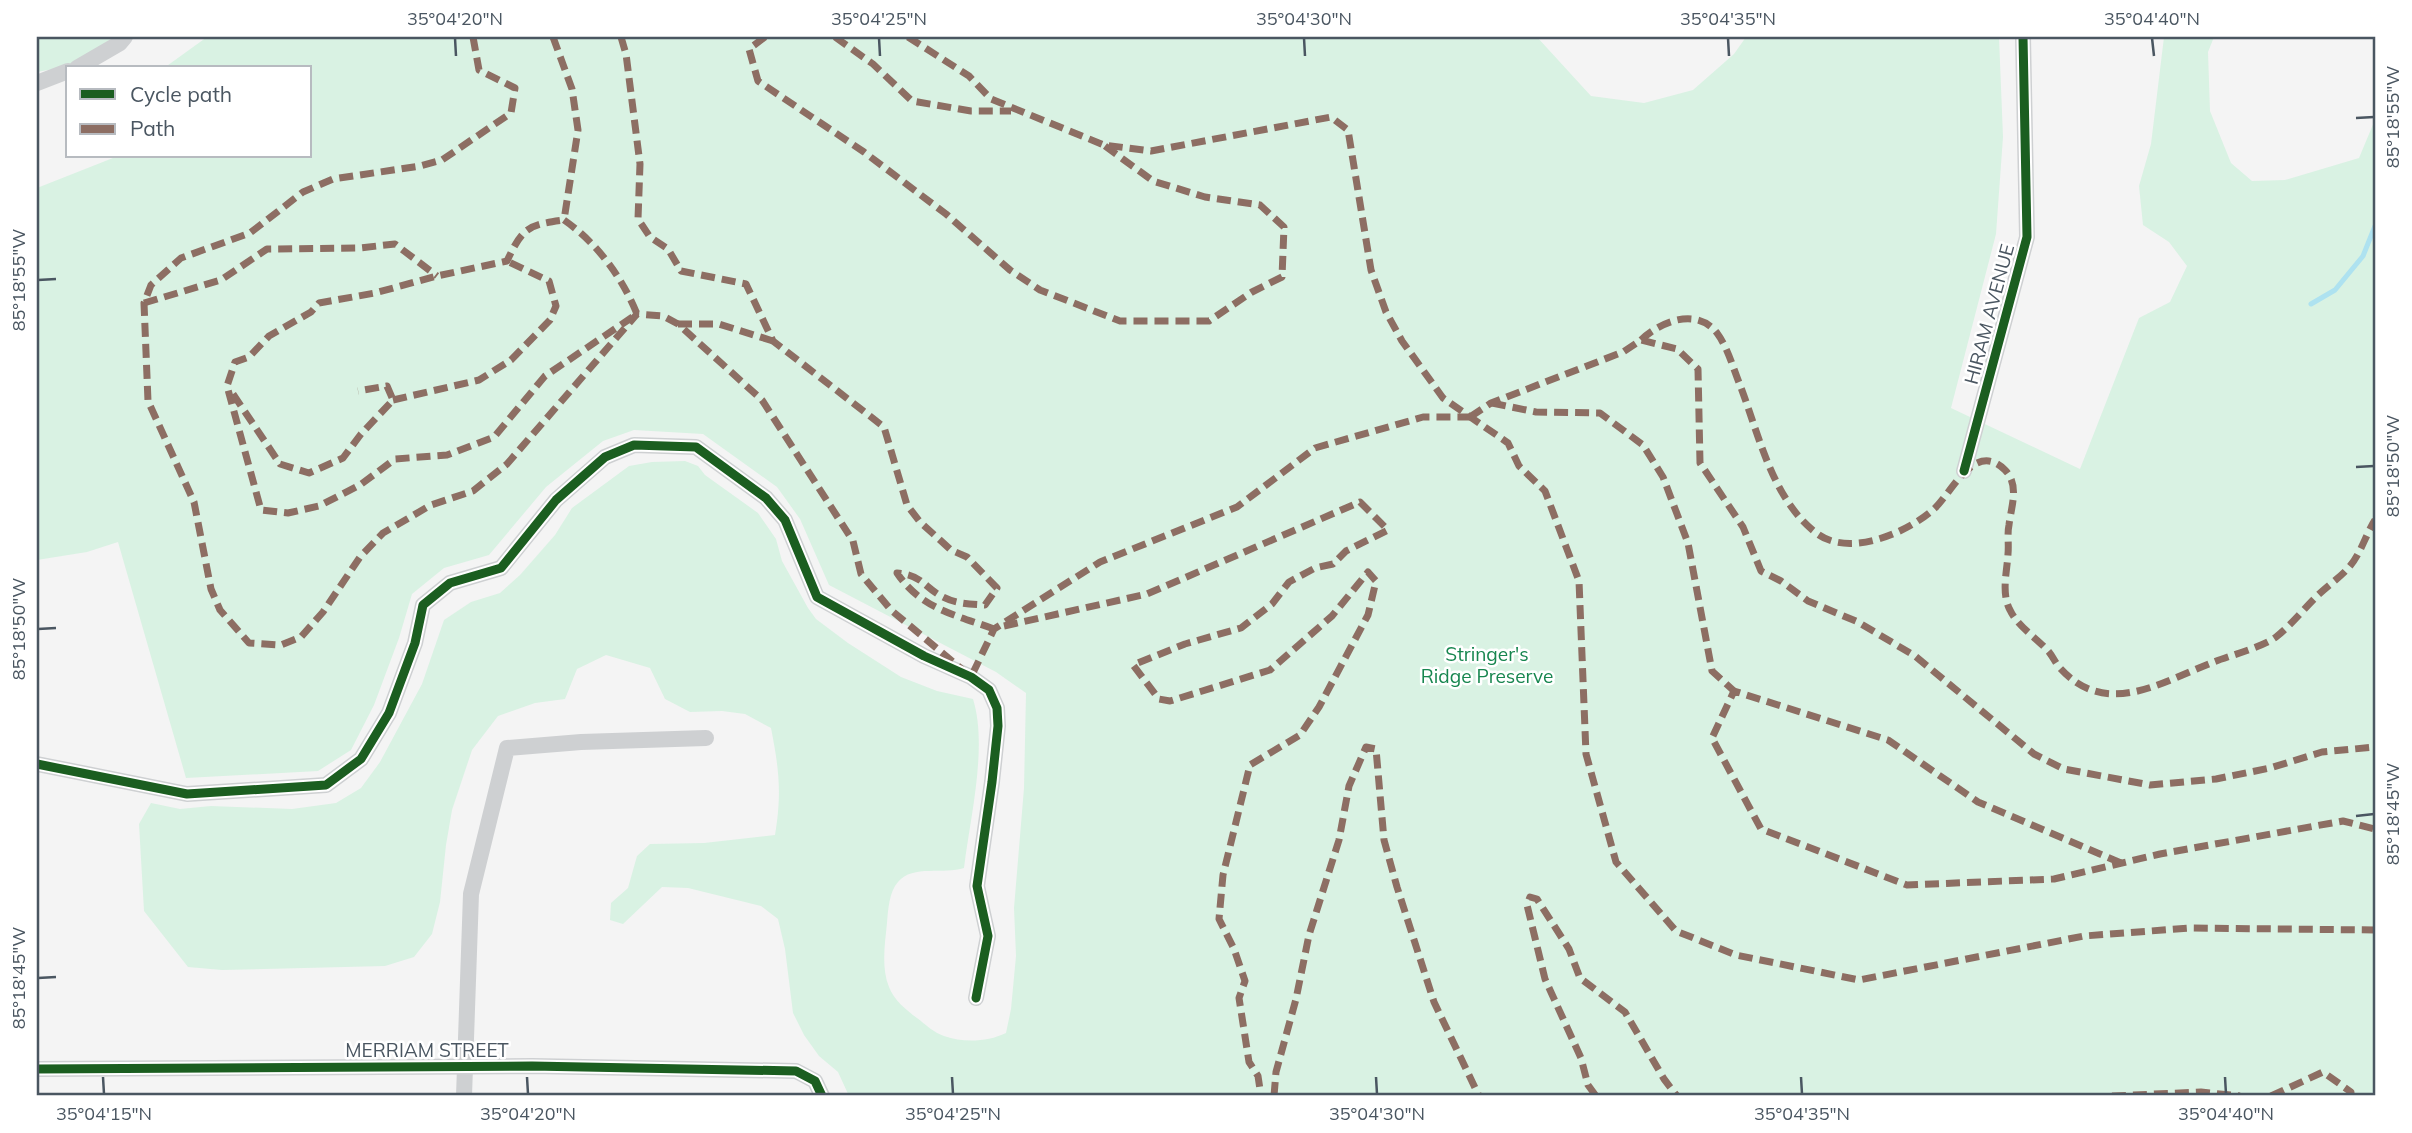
<svg xmlns="http://www.w3.org/2000/svg" width="2412" height="1133" viewBox="0 0 2412 1133" font-family="Mulish,sans-serif">
  <style>
    .green { fill: #d9f2e3 }
    .lines { fill: none; stroke-linecap: round; stroke-linejoin: round }
    .stream { stroke: #aee2f0; stroke-width: 5 }
    .minor { stroke: #ced0d2; stroke-width: 16 }
    .quiet { stroke: #8d6e63; stroke-width: 7; stroke-dasharray: 14 7; stroke-linecap: butt }
    .cycleway-casing { stroke: #fff; stroke-width: 13 }
    .cycleway { stroke: #1b5e20; stroke-width: 9 }
    .ticks { fill: none; stroke: #4a5661; stroke-width: 2.5 }
    .labels { text-anchor: middle; dominant-baseline: central; stroke-width: 5; stroke-linejoin: round; paint-order: stroke }
    .street-label { font-size: 19px; fill: #4a5661; stroke: #fff }
    .park-label { font-size: 19px; fill: #17864f; stroke: #fff }
    .neatline { fill: none; stroke: #4a5661; stroke-width: 2.5 }
    .ticks-label { font-size: 18px; text-anchor: middle; fill: #4a5661 }
  </style>
  <rect width="100%" height="100%" fill="#f4f4f4"/>
  <g class="green">
    <path d="M37 37H114L70 66 37 72Z"/>
    <path d="M207 37H1537L1591 96 1644 103 1693 90 1734 54 1746 37H1999L2003 137 1996 234 1951 408 2080 469 2139 318 2170 302 2187 266 2169 242 2143 225 2139 186 2151 144 2164 37H2214L2208 52 2210 111 2231 163 2252 181 2285 180 2359 158 2374 122 2375 102V1096H849L838 1072 819 1056 804 1035 793 1013 785 949 778 919 761 906 688 888 662 887 623 924 610 920 611 903 628 888 637 856 650 844 704 843 775 835C782 793 779 769 771 728L745 714 722 711 690 712 665 699 650 668 606 655 577 669 565 699 535 703 498 716 472 750 452 810 446 845 440 902 432 934 414 957 385 966 222 970 188 967 144 911 139 824 151 803 180 809 211 806 292 809 336 803 361 788 380 762 422 684 444 620 471 602 500 593 520 575 555 535 572 508 629 466 652 462 685 461 698 466 705 475 758 513 776 539 782 561 808 608 816 619 848 643 901 677 937 691 973 699C988 747 970 818 964 868 944 875 913 864 898 882 889 892 888 910 887 923 885 944 881 967 889 987 894 1000 906 1010 917 1018 925 1024 934 1033 944 1036 964 1043 987 1042 1006 1033L1011 1009 1016 956 1014 908 1024 788 1026 693 996 672 829 585 800 519 777 487 703 434 634 430 603 441 546 487 489 555 444 568 412 594 399 638 374 705 351 750 318 771 186 778 118 542 87 552 37 560V188L118 156H310V68H164Z"/>
  </g>
  <g class="lines">
    <path class="stream" d="M2311 304 2335 290 2363 256 2375 226"/>
    <g class="minor">
      <path d="M77 68 120 43 125 37"/>
      <path d="M37 83 68 71"/>
      <path d="M1964 471 2027 237 2023 37"/>
      <path d="M37 764 187 794 326 785 361 759 389 713 415 643 423 605 450 583 501 568 556 500 605 457 634 445 696 447 766 498 785 520 817 597 924 656 971 677 989 690 997 708 998 726 992 782 977 886 988 936 976 998"/>
      <path d="M37 1069 532 1066 796 1071 815 1081 822 1096"/>
      <path d="M464 1096 471 894 507 748 581 742 706 738"/>
    </g>
    <g class="quiet">
      <path d="M473 37 479 70 515 88 511 113 442 160 420 166 333 179 303 192 250 233 181 258 151 285 144 303 148 401 194 502 211 589 220 610 249 643 281 645 301 637 323 612 360 557 383 533 431 505 473 491 507 464 637 314 663 316 678 324 762 400 853 541 861 574 891 610 971 677 994 629 1100 562 1237 507 1315 448 1423 417H1470"/>
      <path d="M553 37 572 89 578 130 564 220"/>
      <path d="M621 37 626 54 640 164 638 219 650 237 668 249 681 271 746 284 773 341 884 427 907 505 920 522 951 550 967 557 997 588 985 605C970 604 955 604 941 596 923 586 922 575 897 573 921 609 956 615 994 629"/>
      <path d="M765 37 749 49 758 81 864 152 946 214 1010 270 1040 290 1120 321H1209L1252 292 1282 277 1284 227 1260 205 1205 197 1153 181 1105 146"/>
      <path d="M835 37 873 64 912 101 971 111H1011"/>
      <path d="M908 37 969 76 991 99 1104 145 1151 151 1331 117 1348 130 1371 270 1386 312 1402 341 1443 398 1508 443 1519 466 1545 491 1579 581 1586 754 1616 862 1676 931 1736 955 1859 980 2084 936 2190 928 2375 930"/>
      <path d="M564 220C597 243 622 277 637 314L545 376 494 437 447 455 395 459 360 485 319 506 288 513 261 510 227 386 235 362 249 357 269 336 311 312 319 303 375 293 437 276 507 261C523 227 528 225 564 220Z"/>
      <path d="M144 303 221 280 267 249 359 248 395 244 437 276"/>
      <path d="M678 324H719L773 341"/>
      <path d="M1641 340C1661 321 1697 307 1717 333 1728 348 1733 368 1740 385 1759 435 1772 498 1815 532 1847 559 1908 533 1935 508 1952 492 1975 440 2005 470 2020 485 2011 507 2009 525 2007 534 2009 544 2008 554 2007 572 2001 593 2010 610 2018 627 2037 638 2049 652 2053 657 2055 662 2059 667 2105 719 2160 683 2211 663 2228 656 2263 647 2276 637 2290 626 2303 610 2316 597 2327 586 2341 577 2350 566 2361 553 2366 534 2375 520"/>
      <path d="M233 394 280 464 309 473 343 458 361 434 393 400 387 386 358 391"/>
      <path d="M393 400 479 380 511 360 550 320 556 306 549 281 507 261"/>
      <path d="M1492 403 1536 412 1600 413 1643 445 1663 477 1688 543 1712 671 1734 691"/>
      <path d="M1470 417 1491 403 1623 352 1641 340 1677 349 1698 369 1700 463 1743 527 1761 571 1781 581 1808 601 1858 622 1915 656 2034 754 2064 769 2150 785 2216 779 2270 768 2322 752 2375 747"/>
      <path d="M1004 626 1147 594 1360 502 1388 530 1346 551 1333 564 1315 568 1289 582 1272 604 1241 628 1185 644 1133 665 1159 699 1170 701 1270 670 1332 616 1368 572 1376 581 1368 615 1319 707 1300 735 1250 765 1223 875 1219 919 1234 949 1245 981 1239 998 1249 1062 1258 1076 1261 1096"/>
      <path d="M2121 863 1978 802 1888 740 1734 691 1712 738 1761 829 1907 885 2054 879 2160 854 2343 821 2375 829"/>
      <path d="M1274 1096 1276 1072 1296 999 1309 935 1339 840 1349 786 1366 747 1376 749 1384 840 1397 887 1434 1002 1479 1096"/>
      <path d="M1596 1096 1588 1085 1581 1058 1545 979 1527 905 1530 897 1537 899 1569 949 1580 978 1625 1012 1664 1079 1677 1096"/>
      <path d="M2112 1096 2201 1092 2240 1096"/>
      <path d="M2271 1096 2323 1072 2351 1092V1096"/>
    </g>
    <defs>
      <g id="cycleway">
        <path d="M1964 471 2027 237 2023 37"/>
        <path d="M37 764 187 794 326 785 361 759 389 713 415 643 423 605 450 583 501 568 556 500 605 457 634 445 696 447 766 498 785 520 817 597 924 656 971 677 989 690 997 708 998 726 992 782 977 886 988 936 976 998"/>
        <path d="M37 1069 532 1066 796 1071 815 1081 822 1096"/>
      </g>
    </defs>
    <use href="#cycleway" class="cycleway-casing"/>
    <use href="#cycleway" class="cycleway"/>
  </g>
  <path class="ticks" d="M455 38 456 56M879 38 880 56M1304 38 1305 56M1728 38 1729 56M2152 38 2154 56M2356 118 2374 117M38 280 56 279M2356 467 2374 466M38 629 56 628M2356 816 2374 814M38 978 56 977M103 1077 104 1094M527 1077 528 1094M952 1077 953 1094M1376 1077 1377 1094M1801 1077 1802 1094M2225 1077 2226 1094"/>
  <g class="labels">
    <g class="street-label">
      <text transform="translate(1989 314) rotate(-75)">HIRAM AVENUE</text>
      <text x="427" y="1050">MERRIAM STREET</text>
    </g>
    <g class="park-label">
      <text x="1487" y="654">Stringer's<tspan x="1487" dy="22">Ridge Preserve</tspan></text>
    </g>
  </g>
  <rect width="2412" height="1133" fill="none" stroke="#ffffff" stroke-width="77"/>
  <rect x="66" y="66" width="245" height="91" fill="#ffffff" stroke="#b7bbc0" stroke-width="2"/>
  <rect x="80" y="89" width="35" height="10" fill="#1b5e20" stroke="#b7bbc0" stroke-width="2"/>
  <text x="130" y="102" font-size="21" fill="#4a5661">Cycle path</text>
  <rect x="80" y="124" width="35" height="10" fill="#8d6e63" stroke="#b7bbc0" stroke-width="2"/>
  <text x="130" y="136" font-size="21" fill="#4a5661">Path</text>
  <rect x="38" y="38" width="2336" height="1056" class="neatline"/>
  <g class="ticks-label">
    <text x="455" y="25">35°04'20"N</text>
    <text x="879" y="25">35°04'25"N</text>
    <text x="1304" y="25">35°04'30"N</text>
    <text x="1728" y="25">35°04'35"N</text>
    <text x="2152" y="25">35°04'40"N</text>
    <text transform="translate(2393 117) rotate(-90)" y="6">85°18'55"W</text>
    <text transform="translate(19 280) rotate(-90)" y="6">85°18'55"W</text>
    <text transform="translate(2393 466) rotate(-90)" y="6">85°18'50"W</text>
    <text transform="translate(19 629) rotate(-90)" y="6">85°18'50"W</text>
    <text transform="translate(2393 814) rotate(-90)" y="6">85°18'45"W</text>
    <text transform="translate(19 978) rotate(-90)" y="6">85°18'45"W</text>
    <text x="104" y="1120">35°04'15"N</text>
    <text x="528" y="1120">35°04'20"N</text>
    <text x="953" y="1120">35°04'25"N</text>
    <text x="1377" y="1120">35°04'30"N</text>
    <text x="1802" y="1120">35°04'35"N</text>
    <text x="2226" y="1120">35°04'40"N</text>
  </g>
</svg>
